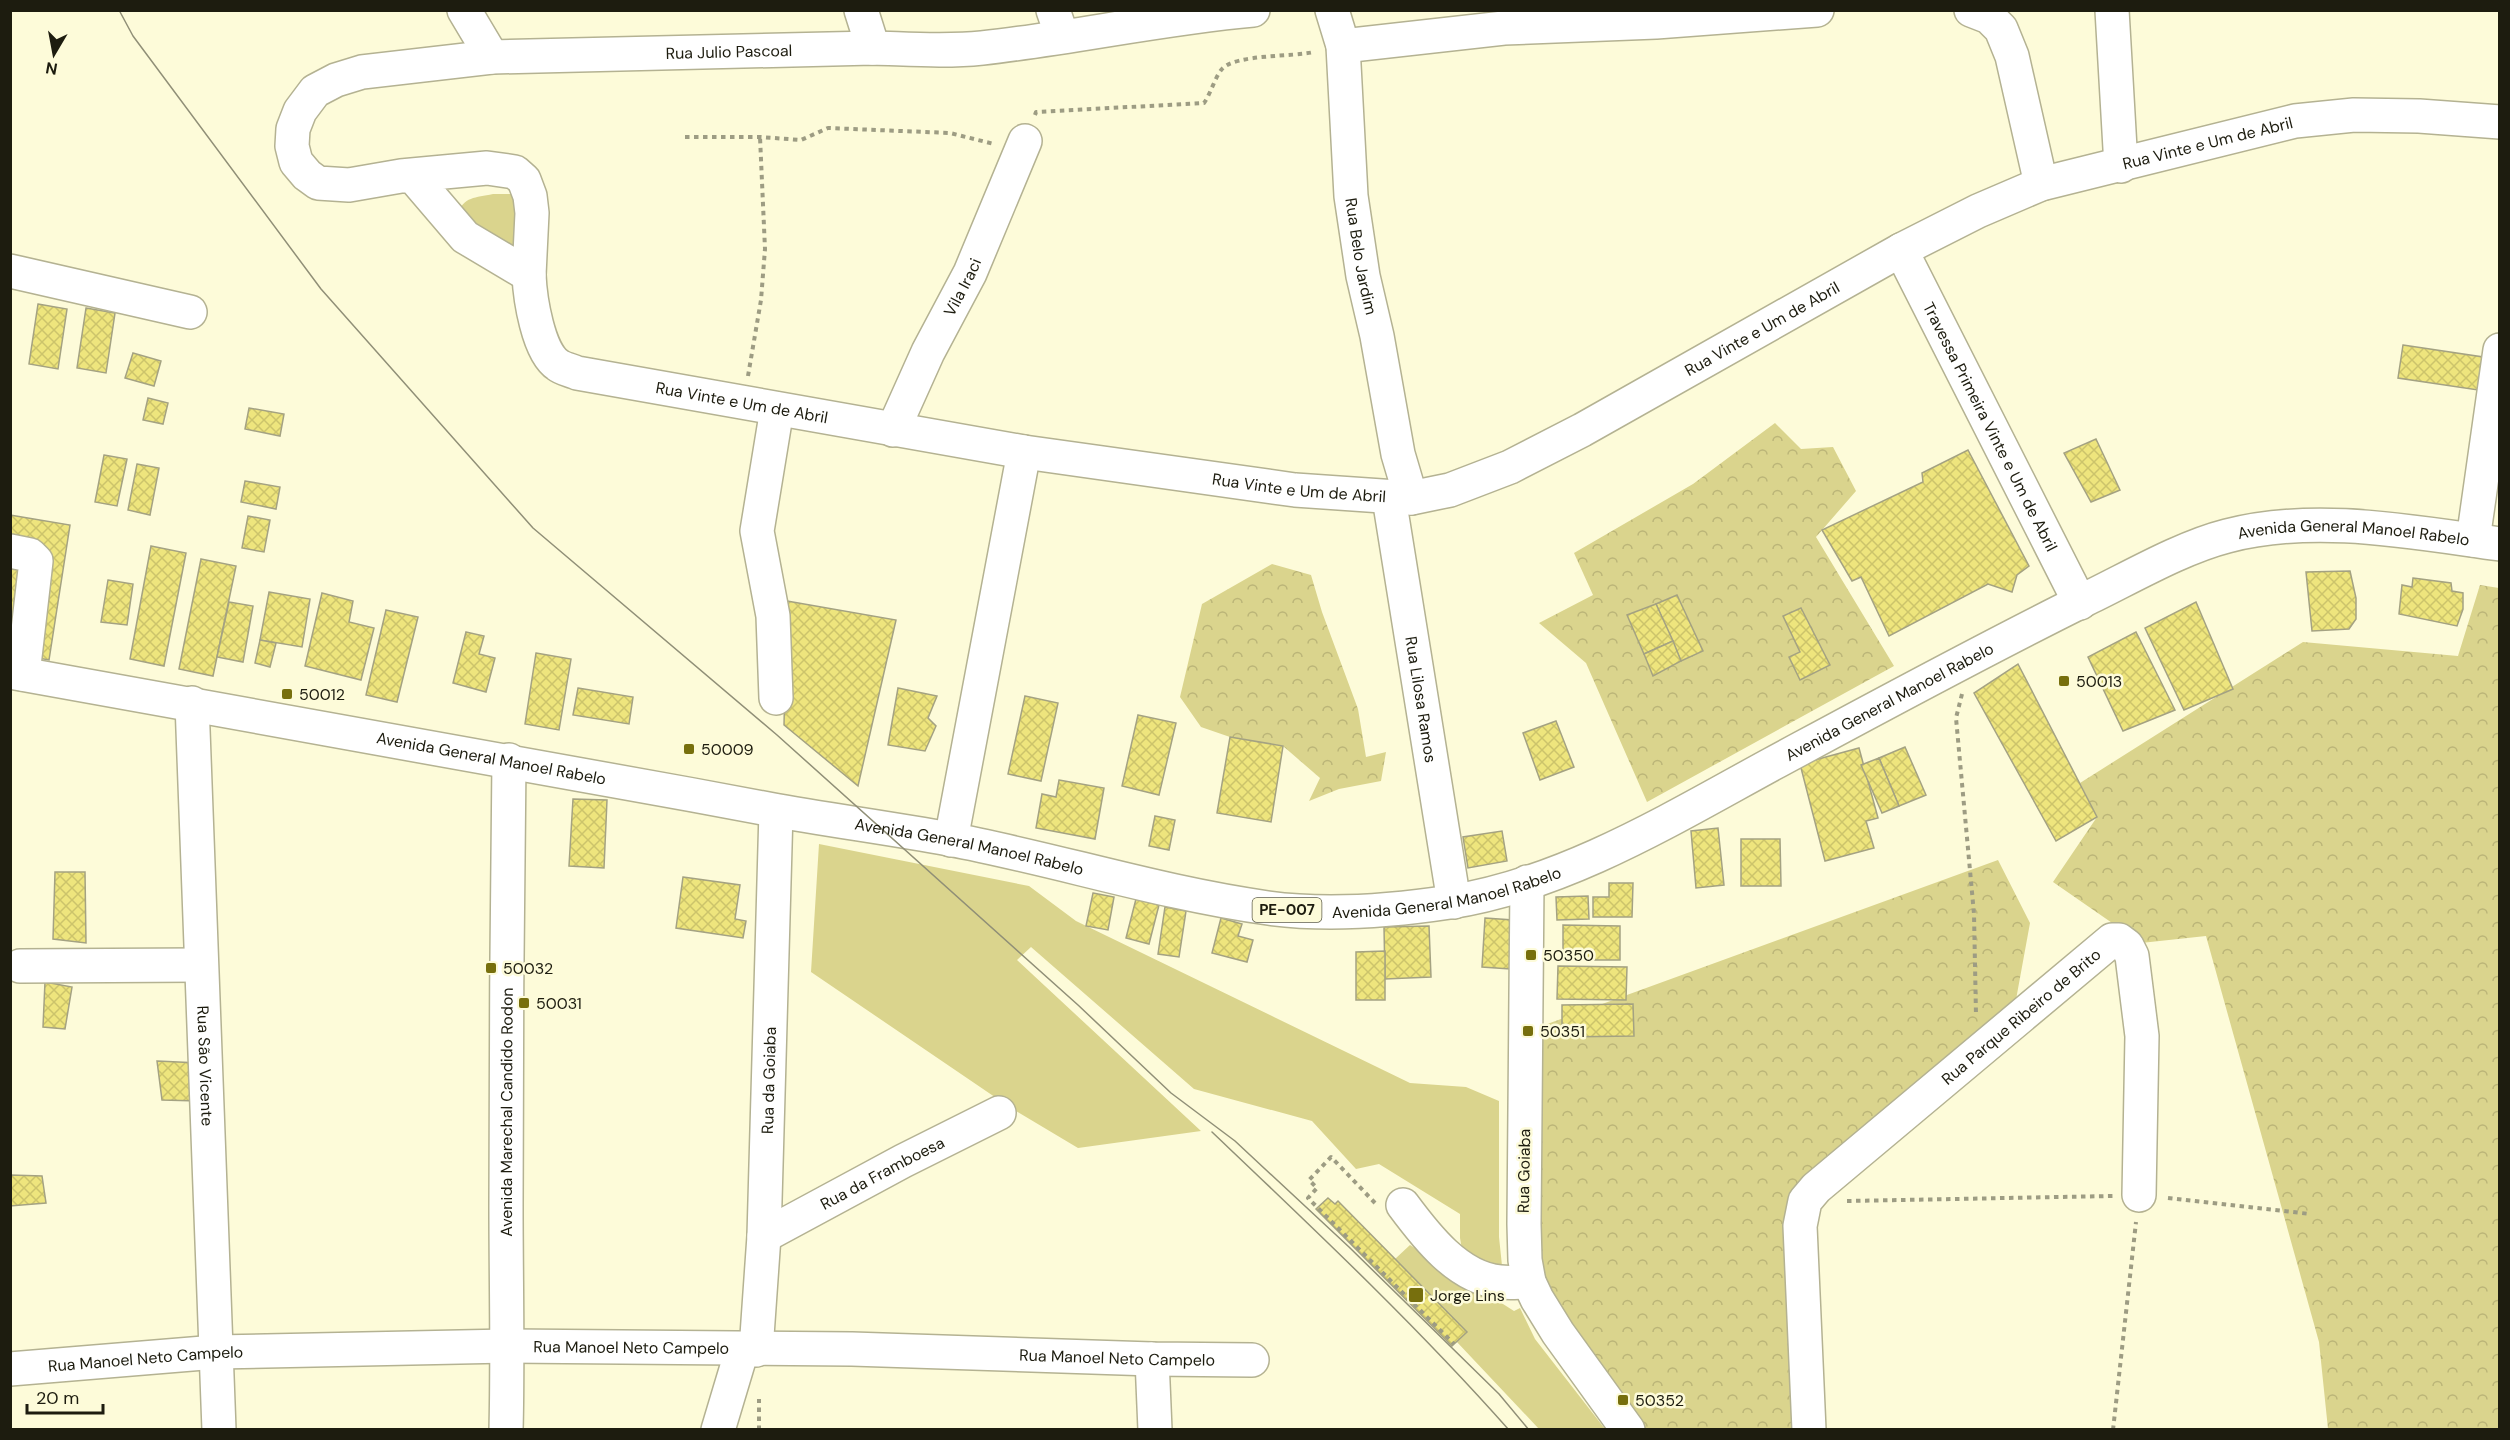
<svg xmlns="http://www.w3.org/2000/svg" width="2510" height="1440" viewBox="0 0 2510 1440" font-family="'DM Sans',sans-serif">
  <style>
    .green { fill: #dad48d }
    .forest { fill: url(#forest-crowns) }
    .building { fill: url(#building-cross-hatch); stroke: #a4a282; stroke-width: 1.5 }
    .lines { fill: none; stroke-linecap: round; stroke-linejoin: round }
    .minor-casing { stroke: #b4b292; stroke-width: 36 }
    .major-casing { stroke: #b4b292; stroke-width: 36 }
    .path { stroke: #9d9c83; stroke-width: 4; stroke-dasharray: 4.5 4.5; stroke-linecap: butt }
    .minor { stroke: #fff; stroke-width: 33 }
    .major { stroke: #fff; stroke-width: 33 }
    .tram { stroke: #908f77; stroke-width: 1.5 }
    .poi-dot { fill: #776f0d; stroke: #fdfbd9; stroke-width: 2 }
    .labels { text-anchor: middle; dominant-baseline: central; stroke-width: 5; stroke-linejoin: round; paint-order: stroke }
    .shield { fill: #fdfbd9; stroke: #605f4c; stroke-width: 1.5 }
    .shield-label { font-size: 15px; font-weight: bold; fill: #1d1c0f }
    .street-label { font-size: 16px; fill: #1d1c0f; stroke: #fdfbd9 }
    .poi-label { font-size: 16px; fill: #1d1c0f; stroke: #fdfbd9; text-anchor: start }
  </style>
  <defs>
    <pattern id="forest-crowns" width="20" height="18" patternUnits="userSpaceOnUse" patternTransform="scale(1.5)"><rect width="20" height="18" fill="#dad48d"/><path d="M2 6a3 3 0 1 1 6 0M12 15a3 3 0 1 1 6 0" fill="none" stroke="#bbb578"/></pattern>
    <pattern id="building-cross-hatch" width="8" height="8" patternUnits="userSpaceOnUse" patternTransform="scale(1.5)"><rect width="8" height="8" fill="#eee57d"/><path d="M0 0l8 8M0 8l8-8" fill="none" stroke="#ccc46b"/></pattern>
  </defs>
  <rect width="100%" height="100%" fill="#fdfbd9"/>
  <g class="green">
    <path d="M493 194H514L523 256 457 215C464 196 475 198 493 194Z"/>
    <path d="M819 844 1029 886 1076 921 1410 1083 1466 1087 1499 1101V1237L1503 1275 1462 1249 1460 1238V1214L1379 1164 1356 1169 1312 1121 1194 1089 1031 947 1017 960 1201 1131 1078 1148 1011 1108 811 972Z"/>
    <path d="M1410 1245 1514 1311 1520 1308 1535 1339 1605 1429H1539L1456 1341 1466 1331 1395 1259Z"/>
  </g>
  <g class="forest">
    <path d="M1775 423 1801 449 1833 447 1856 491 1816 537 1894 666 1647 802 1586 663 1539 623 1593 595 1574 553 1693 484Z"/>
    <path d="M1272 564 1311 575 1322 612 1358 709 1366 757 1386 752 1381 781 1339 789 1309 801 1320 778 1283 746 1230 737 1201 727 1180 697 1202 604Z"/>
    <path d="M2480 585 2499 588V1429H2328L2319 1342 2206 936 2141 943 2053 882 2097 817 2080 783 2303 642 2458 656Z"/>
    <path d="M1998 860 2030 923 2011 1027 1805 1201 1816 1429H1630L1537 1299 1528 1031Z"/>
  </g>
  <g class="building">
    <path d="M38 304 67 309 58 369 29 364Z"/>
    <path d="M86 308 115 313 106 373 77 368Z"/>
    <path d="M2403 345 2483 357 2478 390 2398 378Z"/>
    <path d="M133 353 161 361 154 386 125 378Z"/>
    <path d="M148 398 168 403 163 424 143 420Z"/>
    <path d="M249 408 284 414 280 436 245 429Z"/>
    <path d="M2096 439 2120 490 2091 502 2064 453Z"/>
    <path d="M1968 450 2029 566 2017 575 2012 592 1988 584 1889 636 1861 577 1852 581 1822 530 1923 482 1922 473Z"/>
    <path d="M104 455 127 459 117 506 95 502Z"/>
    <path d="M137 464 159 468 150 515 128 510Z"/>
    <path d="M245 481 280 487 276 509 241 502Z"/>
    <path d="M10 515 70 525 49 660 10 653Z"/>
    <path d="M248 516 270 520 264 552 242 548Z"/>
    <path d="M151 546 186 553 164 666 130 659Z"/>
    <path d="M201 559 236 566 213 676 179 669Z"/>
    <path d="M2350 571 2356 598V619L2349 629 2312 631 2306 572Z"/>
    <path d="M2413 578 2451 583 2452 591 2463 593V609L2457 626 2399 614 2402 585 2412 587Z"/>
    <path d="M108 580 133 584 127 625 101 622Z"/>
    <path d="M269 592 310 599 302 647 260 640Z"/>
    <path d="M322 593 353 601 349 622 374 628 361 680 305 666Z"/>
    <path d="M1677 595 1703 651 1681 661 1656 604Z"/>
    <path d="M787 601 896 620 858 786 784 725Z"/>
    <path d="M229 602 253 606 243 662 217 657Z"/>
    <path d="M2196 602 2233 689 2184 710 2145 628Z"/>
    <path d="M1656 604 1673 641 1644 654 1627 615Z"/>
    <path d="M1801 608 1830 665 1800 680 1789 657 1800 652 1783 616Z"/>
    <path d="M386 610 418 617 397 702 366 695Z"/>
    <path d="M466 632 484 636 479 654 495 658 486 692 453 683Z"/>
    <path d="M2136 632 2175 710 2123 731 2088 657Z"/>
    <path d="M260 640 276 643 270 667 255 663Z"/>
    <path d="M1673 641 1681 661 1653 676 1644 654Z"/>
    <path d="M536 653 571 659 559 730 525 724Z"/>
    <path d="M2018 664 2097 817 2056 841 1974 693Z"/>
    <path d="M578 688 633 697 629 724 573 715Z"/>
    <path d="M898 688 937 696 928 718 936 726 925 751 888 745Z"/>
    <path d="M1025 696 1058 703 1041 781 1008 774Z"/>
    <path d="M1138 715 1176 723 1159 795 1122 786Z"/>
    <path d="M1556 721 1574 767 1540 780 1523 733Z"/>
    <path d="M1230 737 1283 746 1271 822 1217 813Z"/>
    <path d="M1905 747 1926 795 1899 806 1879 758Z"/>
    <path d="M1859 748 1878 818 1866 821 1874 848 1825 861 1800 764Z"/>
    <path d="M1879 758 1899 806 1882 813 1861 765Z"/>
    <path d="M1059 780 1104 788 1095 839 1036 828 1042 794 1056 797Z"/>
    <path d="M573 799 607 800 604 868 569 866Z"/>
    <path d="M1155 816 1175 820 1169 850 1149 846Z"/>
    <path d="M1718 828 1724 885 1696 888 1691 831Z"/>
    <path d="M1502 831 1507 861 1468 868 1463 837Z"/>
    <path d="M1741 839H1780L1781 886H1741Z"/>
    <path d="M55 872H85L86 943 53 939Z"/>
    <path d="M683 877 740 885 735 919 746 921 743 938 676 928Z"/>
    <path d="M1609 883H1633L1632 917H1593V897H1609Z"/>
    <path d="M1093 893 1114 897 1108 930 1086 926Z"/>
    <path d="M1588 896 1589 919 1557 920 1556 897Z"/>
    <path d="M1136 899 1159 905 1149 944 1126 938Z"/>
    <path d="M1165 907 1186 911 1179 957 1158 954Z"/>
    <path d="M1221 918 1242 924 1238 936 1253 940 1247 962 1212 953Z"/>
    <path d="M1485 918 1513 920 1510 969 1482 967Z"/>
    <path d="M1563 925 1620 926V960H1563Z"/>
    <path d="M1429 926 1431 977 1385 979 1384 927Z"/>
    <path d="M1385 951V1000H1356V952Z"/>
    <path d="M1558 966 1627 967 1626 1000 1557 999Z"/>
    <path d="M45 982 72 987 65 1029 43 1027Z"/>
    <path d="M1633 1004 1634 1036 1562 1037V1005Z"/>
    <path d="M157 1061 199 1063 198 1101 162 1100Z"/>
    <path d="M10 1175 42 1176 46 1203 10 1206Z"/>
    <path d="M1328 1198 1335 1204 1338 1201 1467 1332 1452 1346 1316 1209Z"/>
  </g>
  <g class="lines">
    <defs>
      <g id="minor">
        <path d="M464 10 492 57"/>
        <path d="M861 10 873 48"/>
        <path d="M1053 10 1062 36"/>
        <path id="s1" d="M1332 10 1343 46 1351 196 1363 276 1377 336 1398 454 1411 498"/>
        <path d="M1971 10 1989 17 2001 29 2012 56 2041 184"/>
        <path d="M2112 10 2121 166"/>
        <path d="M1343 46 1504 28 1656 22 1817 10"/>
        <path id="s2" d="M412 175 465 237 529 275 532 213 530 196 524 180 515 172 487 168 401 176 349 185 318 183 307 175 296 162 292 146 293 129 300 111 315 91 336 80 362 72 492 57 873 48C909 49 945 52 982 48 1073 38 1162 18 1253 10"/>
        <path id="s3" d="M1901 250 2080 603"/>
        <path d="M10 271 190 312"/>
        <path id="s4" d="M529 275C530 298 538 352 558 365 563 369 571 370 577 373L1024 452 1295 490 1411 498 1450 490 1510 467 1582 430 1901 250 1978 211 2041 184 2295 121 2354 115 2419 116 2500 122"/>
        <path id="s5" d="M893 430 928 352 970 273 1025 141"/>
        <path id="s6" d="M1389 498 1454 902"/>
        <path d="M2473 540 2500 350"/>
        <path d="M10 551 30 555 36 561 23 674"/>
        <path d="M776 698 773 616 757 531 777 409"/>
        <path id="s7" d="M192 703 219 1430"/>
        <path d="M951 840 1024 452"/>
        <path d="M1527 882 1524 1224 1525 1260 1529 1282 1537 1299 1558 1333 1628 1430"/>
        <path d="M20 966 200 965"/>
        <path d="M1403 1205C1426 1236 1458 1278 1500 1282 1510 1283 1519 1282 1529 1282"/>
        <path id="s8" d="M764 1236 903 1161 999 1113"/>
        <path id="s9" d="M756 1350 764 1236 776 811"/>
        <path d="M1152 1359 1155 1430"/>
        <path id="s10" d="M10 1369 216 1352 508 1346 852 1349 1152 1359 1252 1360"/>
        <path id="s11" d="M506 1430C508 1355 506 1281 506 1206 506 1057 507 909 509 760"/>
        <path d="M718 1430 742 1350"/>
        <path id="s12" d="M1809 1430 1800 1226 1805 1201 1816 1188 2112 940H2119L2127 946 2132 956 2142 1036 2139 1195"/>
      </g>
      <g id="major">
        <path id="s13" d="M10 672C264 716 516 762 768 809 828 820 889 828 949 839 1055 859 1160 893 1268 908 1327 916 1391 911 1450 902 1565 884 1671 819 1772 764 1876 708 1979 652 2084 600 2128 579 2180 548 2227 536 2315 513 2411 532 2500 544"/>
      </g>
    </defs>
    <use href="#minor" class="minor-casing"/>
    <use href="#major" class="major-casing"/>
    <g class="path">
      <path d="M1035 115 1036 112 1204 103C1211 93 1215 77 1222 69 1235 54 1293 57 1314 52"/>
      <path d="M685 137H760L801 140 828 128 950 133 994 144"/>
      <path d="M748 376 761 300 765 249 760 137"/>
      <path d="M1962 694 1956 718 1974 914 1976 1015"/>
      <path d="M2168 1198 2310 1214"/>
      <path d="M1847 1201 2113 1196"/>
      <path d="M1375 1203 1331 1157 1309 1180 1317 1188 1308 1198 1454 1344"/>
      <path d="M759 1430V1399"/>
      <path d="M2113 1430 2136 1222"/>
    </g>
    <use href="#minor" class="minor"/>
    <use href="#major" class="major"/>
    <g class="tram">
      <path d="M119 10 133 36 321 289 533 528 777 735 1078 1005 1171 1093 1235 1141 1349 1247 1499 1394 1529 1430"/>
      <path d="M1212 1132C1314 1229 1416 1325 1509 1430"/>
    </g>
  </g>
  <g class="poi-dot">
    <rect x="2058" y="675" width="12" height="12" rx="3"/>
    <rect x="281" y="688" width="12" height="12" rx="3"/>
    <rect x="683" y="743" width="12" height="12" rx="3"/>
    <rect x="1525" y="949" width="12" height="12" rx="3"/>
    <rect x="485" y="962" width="12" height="12" rx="3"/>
    <rect x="518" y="997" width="12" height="12" rx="3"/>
    <rect x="1522" y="1025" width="12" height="12" rx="3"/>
    <rect x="1408" y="1287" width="16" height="16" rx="3"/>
    <rect x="1617" y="1394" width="12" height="12" rx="3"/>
  </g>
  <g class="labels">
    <rect class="shield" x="1252.5" y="898" width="69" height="24" rx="4.5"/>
    <g class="shield-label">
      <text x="1287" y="910">PE-007</text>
    </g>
    <g class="street-label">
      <text stroke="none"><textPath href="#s2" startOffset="990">Rua Julio Pascoal</textPath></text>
      <text stroke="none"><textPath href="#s4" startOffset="1839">Rua Vinte e Um de Abril</textPath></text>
      <text stroke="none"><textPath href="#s1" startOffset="249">Rua Belo Jardim</textPath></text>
      <text stroke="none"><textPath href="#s5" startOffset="159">Vila Iraci</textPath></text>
      <text stroke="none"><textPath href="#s4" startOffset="1353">Rua Vinte e Um de Abril</textPath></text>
      <text stroke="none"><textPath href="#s4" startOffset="285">Rua Vinte e Um de Abril</textPath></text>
      <text stroke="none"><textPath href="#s3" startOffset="198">Travessa Primeira Vinte e Um de Abril</textPath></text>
      <text stroke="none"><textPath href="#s4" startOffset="849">Rua Vinte e Um de Abril</textPath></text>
      <text stroke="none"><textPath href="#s13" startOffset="2452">Avenida General Manoel Rabelo</textPath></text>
      <text stroke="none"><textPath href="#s6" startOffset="204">Rua Lilosa Ramos</textPath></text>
      <text stroke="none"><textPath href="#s13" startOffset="1948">Avenida General Manoel Rabelo</textPath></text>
      <text stroke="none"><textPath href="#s13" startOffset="489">Avenida General Manoel Rabelo</textPath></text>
      <text stroke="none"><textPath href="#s13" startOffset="975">Avenida General Manoel Rabelo</textPath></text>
      <text stroke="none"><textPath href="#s13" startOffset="1461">Avenida General Manoel Rabelo</textPath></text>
      <text stroke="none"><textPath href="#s12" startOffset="514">Rua Parque Ribeiro de Brito</textPath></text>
      <text stroke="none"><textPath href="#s7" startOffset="363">Rua São Vicente</textPath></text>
      <text stroke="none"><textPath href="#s9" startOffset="270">Rua da Goiaba</textPath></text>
      <text stroke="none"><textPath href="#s11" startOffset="318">Avenida Marechal Candido Rodon</textPath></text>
      <text transform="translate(1524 1171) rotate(-89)">Rua Goiaba</text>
      <text stroke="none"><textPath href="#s8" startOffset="134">Rua da Framboesa</textPath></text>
      <text stroke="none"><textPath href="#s10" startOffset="622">Rua Manoel Neto Campelo</textPath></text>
      <text stroke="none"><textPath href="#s10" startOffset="1108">Rua Manoel Neto Campelo</textPath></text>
      <text stroke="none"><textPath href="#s10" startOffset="136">Rua Manoel Neto Campelo</textPath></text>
    </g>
    <g class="poi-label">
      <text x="2076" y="681">50013</text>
      <text x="299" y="694">50012</text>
      <text x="701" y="749">50009</text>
      <text x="1543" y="955">50350</text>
      <text x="503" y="968">50032</text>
      <text x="536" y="1003">50031</text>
      <text x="1540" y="1031">50351</text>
      <text x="1430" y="1295">Jorge Lins</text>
      <text x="1635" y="1400">50352</text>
    </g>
  </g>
  <rect width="2510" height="1440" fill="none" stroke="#1d1c0f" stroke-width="24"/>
  <g transform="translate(54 54) rotate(190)" stroke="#fdfbd9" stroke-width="4.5" paint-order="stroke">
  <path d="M0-4.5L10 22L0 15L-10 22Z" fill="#1d1c0f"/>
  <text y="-9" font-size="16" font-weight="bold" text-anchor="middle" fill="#1d1c0f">N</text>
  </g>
  <path d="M27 1404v9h76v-9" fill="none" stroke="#1d1c0f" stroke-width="3"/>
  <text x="36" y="1404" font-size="18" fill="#1d1c0f" stroke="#fdfbd9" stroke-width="4.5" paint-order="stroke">20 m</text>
</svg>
